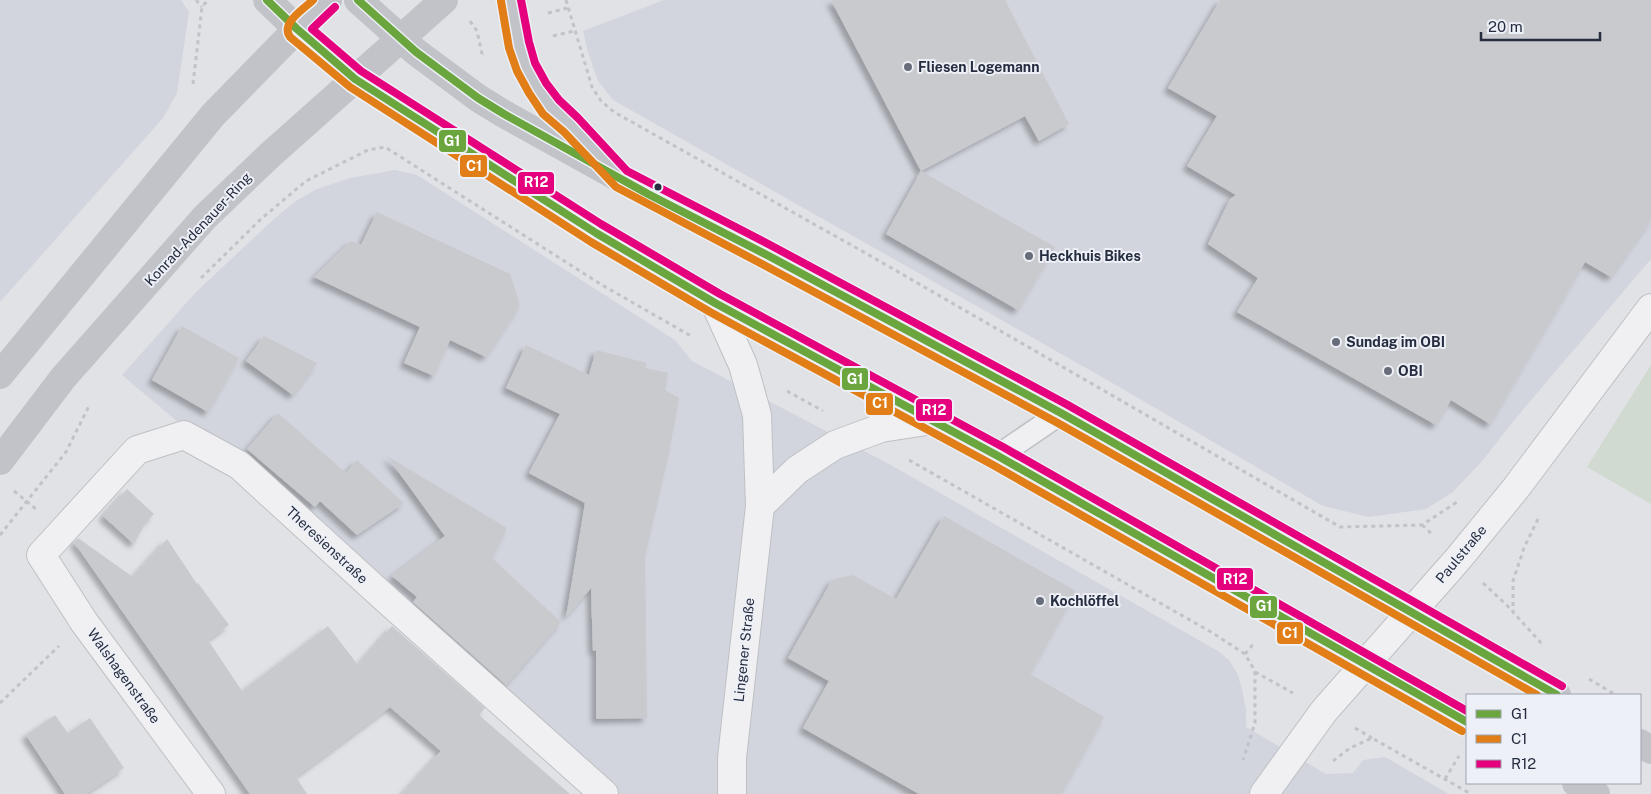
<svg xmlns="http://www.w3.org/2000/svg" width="1651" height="794" viewBox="0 0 1651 794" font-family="'Public Sans',sans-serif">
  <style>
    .built { fill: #d2d5dd }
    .green { fill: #d0dad0 }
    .building { fill: #c9cace; filter: url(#shadow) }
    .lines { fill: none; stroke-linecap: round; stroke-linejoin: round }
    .lane-casing { stroke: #bec0c4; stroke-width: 25 }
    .street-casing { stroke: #bec0c4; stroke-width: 30 }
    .path { stroke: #c2c3c9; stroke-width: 3; stroke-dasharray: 4 4; stroke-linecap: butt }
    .lane { stroke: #f0f0f2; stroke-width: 22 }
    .street { stroke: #f0f0f2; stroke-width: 28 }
    .secondary { stroke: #c1c3c9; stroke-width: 28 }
    .bus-1-casing { stroke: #edf0f6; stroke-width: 11 }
    .bus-2-casing { stroke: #edf0f6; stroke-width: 11 }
    .bus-3-casing { stroke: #edf0f6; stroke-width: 11 }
    .bus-1 { stroke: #6aa53e; stroke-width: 8 }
    .bus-2 { stroke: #e17e17; stroke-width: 8 }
    .bus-3 { stroke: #e5007d; stroke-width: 8 }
    .poi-dot { fill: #676c7a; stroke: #edf0f6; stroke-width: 2 }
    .bus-dot { fill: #262d40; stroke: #edf0f6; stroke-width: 2 }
    .labels { text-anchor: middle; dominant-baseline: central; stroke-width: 4; stroke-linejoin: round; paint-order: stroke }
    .poi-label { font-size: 14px; font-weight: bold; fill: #262d40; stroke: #edf0f6; text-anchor: start }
    .street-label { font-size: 14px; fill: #262d40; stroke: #edf0f6 }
    .line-badge { stroke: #edf0f6; stroke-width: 2 }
    .badge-label { font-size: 14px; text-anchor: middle; font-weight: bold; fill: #fff }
  </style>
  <defs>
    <filter id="shadow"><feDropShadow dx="-4.5" dy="4.5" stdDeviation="2.5" flood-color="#0004"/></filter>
  </defs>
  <rect width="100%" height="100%" fill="#e0e2e6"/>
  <g class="built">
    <path d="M0 0H181L189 12 177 93 163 118 0 302Z"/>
    <path d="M664 0H1651V259L1516 418 1483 460 1453 492 1426 509 1369 517 1323 506 1109 381 613 100 598 81 588 52 583 31Z"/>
    <path d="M395 170 417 175 675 340 692 361 889 464 1218 651 1229 660 1237 673 1242 689 1246 710V727L1326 774 1353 773 1363 760 1385 757 1449 794H620L122 375 196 292 275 218 296 201 317 189 350 178Z"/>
  </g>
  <path class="green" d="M1651 365V504L1587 467Z"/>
  <g class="building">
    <path d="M831 0H1005L1069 124 1039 141 1025 116 921 171 1055 247 1018 310 886 234 921 171Z"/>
    <path d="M1220 0H1651V220L1611 277 1585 262 1490 424 1451 400 1436 425 1237 312 1258 278 1208 244 1230 199 1236 195 1187 166 1217 116 1168 88Z"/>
    <path d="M377 212 510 274 520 305 486 357 450 340 434 376 404 363 420 327 314 277 351 241 361 245Z"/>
    <path d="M182 326 239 358 208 412 152 380Z"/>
    <path d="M264 336 317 363 293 395 246 361Z"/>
    <path d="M526 345 589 375 596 350 647 363 645 368 668 373 665 390 679 398 669 453 645 556 647 718 596 719V650L593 651 591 588 566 617 585 503 529 473 560 414 506 388Z"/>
    <path d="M278 413 346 473 357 460 404 503 357 535 320 501 315 507 247 449Z"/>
    <path d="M387 456 507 528 492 558 561 622 506 685 413 602 417 597 392 576 445 536Z"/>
    <path d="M127 489 154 514 145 523 134 544 103 516Z"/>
    <path d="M944 516 1076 591 1030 674 1104 717 1061 794H919L803 728 829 681 788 658 832 580 853 575 896 599Z"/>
    <path d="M78 538 133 577 167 539 197 584 198 583 229 625 208 640 242 691 328 626 358 665 392 626 485 708 479 715 570 794H402L441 751 390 707 296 777 307 794H250L74 542Z"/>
    <path d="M55 715 68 733 90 718 124 768 86 794H65L26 735Z"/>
  </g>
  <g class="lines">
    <defs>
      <path id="lane" d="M998 456 1061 413"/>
      <g id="street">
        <path d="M715 303 743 365 757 415 760 506 732 758V794"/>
        <path d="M760 506 797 470 835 445 881 428 933 420"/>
        <path d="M211 794 84 622 41 555 137 450 184 435 239 465 387 600 604 794"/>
        <path d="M1264 794 1324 711 1458 559 1516 488 1651 308"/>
      </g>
    </defs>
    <use href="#lane" class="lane-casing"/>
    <use href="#street" class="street-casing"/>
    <g class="path">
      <path d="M196 0 202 7"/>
      <path d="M566 0 592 87 601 101 614 112 869 255 1340 527 1422 525 1457 502"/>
      <path d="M548 13 567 8"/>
      <path d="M470 21 477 31 482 54 481 56"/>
      <path d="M553 36 574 31"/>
      <path d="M193 84 202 7 208 0"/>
      <path d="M201 278 261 219 306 181 368 150 385 147 602 285 691 336"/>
      <path d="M787 391 823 411"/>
      <path d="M909 460 1211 632 1245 654 1255 671V723L1243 760"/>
      <path d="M14 491 36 509"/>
      <path d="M1538 519 1524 548 1513 581V612L1542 644"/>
      <path d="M1422 525 1433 535"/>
      <path d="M0 535 66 452 90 404"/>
      <path d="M1483 583 1513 611"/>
      <path d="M1245 654 1255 642"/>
      <path d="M1255 672 1293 693"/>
      <path d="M1589 679 1616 695"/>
      <path d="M0 703 59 646"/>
      <path d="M1355 728 1372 738"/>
      <path d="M1333 761 1350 748 1372 738 1471 794"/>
      <path d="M1445 779 1459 756"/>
    </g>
    <use href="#lane" class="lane"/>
    <use href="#street" class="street"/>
    <g class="secondary">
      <path d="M267 0 297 29 355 79 596 233 715 303 998 456 1467 722"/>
      <path d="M358 0 416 52 478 98 504 114 648 194 767 255 1061 413 1557 695"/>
      <path d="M511 0C515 38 525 76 551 106 557 113 564 118 571 125 582 136 593 149 604 161"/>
      <path d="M0 375 213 115 297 29 328 0"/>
      <path d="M0 461 63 378 205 217 270 155 444 0"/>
      <path d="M1640 743 1651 750"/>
      <path d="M1576 783 1596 794"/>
    </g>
    <defs>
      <g id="bus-1">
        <path d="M267 0 297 29 355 79 596 233 715 303 998 456 1467 722"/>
        <path d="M358 0 416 52 478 98 504 114 648 194 767 255 1061 413 1557 695"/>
      </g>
      <g id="bus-2">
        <path d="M313 0C304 9 280 23 290 37L350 87 591 242 710 312 993 465 1462 731"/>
        <path d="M501 1 509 48 517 71 529 93 543 114 564 132 616 187 762 264 1056 422 1537 695"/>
      </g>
      <g id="bus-3">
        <path d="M521 0 529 42 535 63 546 83 559 100 578 118 627 171 772 246 1066 404 1562 686"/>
        <path d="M335 7 312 29 361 71 601 224 720 294 1003 447 1467 711"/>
      </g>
    </defs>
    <use href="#bus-1" class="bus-1-casing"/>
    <use href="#bus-2" class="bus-2-casing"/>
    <use href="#bus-3" class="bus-3-casing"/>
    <use href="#bus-1" class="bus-1"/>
    <use href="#bus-2" class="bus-2"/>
    <use href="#bus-3" class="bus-3"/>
  </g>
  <g class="poi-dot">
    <circle cx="908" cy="67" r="5"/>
    <circle cx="1029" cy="256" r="5"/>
    <circle cx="1336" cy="342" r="5"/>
    <circle cx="1388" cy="371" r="5"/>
    <circle cx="1040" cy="601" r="5"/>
  </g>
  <circle class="bus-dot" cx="658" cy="187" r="4.5"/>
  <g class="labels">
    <g class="poi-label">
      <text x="918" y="67">Fliesen Logemann</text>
      <text x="1039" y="256">Heckhuis Bikes</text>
      <text x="1346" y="342">Sundag im OBI</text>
      <text x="1398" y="371">OBI</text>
      <text x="1050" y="601">Kochlöffel</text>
    </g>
    <g class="street-label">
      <text transform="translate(198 229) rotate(-47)">Konrad-Adenauer-Ring</text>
      <text transform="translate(327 545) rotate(43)">Theresienstraße</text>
      <text transform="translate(1461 554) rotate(-50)">Paulstraße</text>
      <text transform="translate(744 650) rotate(-84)">Lingener Straße</text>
      <text transform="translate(124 676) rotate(54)">Walshagenstraße</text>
    </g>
  </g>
  <g class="line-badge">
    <rect x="438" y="129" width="29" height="24" rx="5" fill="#6aa53e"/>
    <rect x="459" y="154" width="29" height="24" rx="5" fill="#e17e17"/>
    <rect x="517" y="171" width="38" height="24" rx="5" fill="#e5007d"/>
    <rect x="841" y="367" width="28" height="24" rx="5" fill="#6aa53e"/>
    <rect x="865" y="392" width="29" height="24" rx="5" fill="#e17e17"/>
    <rect x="915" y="398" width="38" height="24" rx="5" fill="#e5007d"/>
    <rect x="1216" y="567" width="38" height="24" rx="5" fill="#e5007d"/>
    <rect x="1249" y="595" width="29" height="24" rx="5" fill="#6aa53e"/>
    <rect x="1276" y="621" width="28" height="24" rx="5" fill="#e17e17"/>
  </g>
  <g class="badge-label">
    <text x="452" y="146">G1</text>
    <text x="474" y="171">C1</text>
    <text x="536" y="187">R12</text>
    <text x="855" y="384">G1</text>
    <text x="880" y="408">C1</text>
    <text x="934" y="415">R12</text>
    <text x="1235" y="584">R12</text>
    <text x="1264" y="611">G1</text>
    <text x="1290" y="638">C1</text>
  </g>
  <rect x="1466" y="694" width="175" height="90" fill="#edf0f6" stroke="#9da2ad"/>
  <rect x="1476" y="710" width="25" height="8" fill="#6aa53e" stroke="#9da2ad"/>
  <text x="1511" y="719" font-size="15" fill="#262d40">G1</text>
  <rect x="1476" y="735" width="25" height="8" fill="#e17e17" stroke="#9da2ad"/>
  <text x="1511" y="744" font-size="15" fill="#262d40">C1</text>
  <rect x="1476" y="760" width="25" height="8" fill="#e5007d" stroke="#9da2ad"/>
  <text x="1511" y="769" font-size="15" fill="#262d40">R12</text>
  <path d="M1481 32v8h119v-8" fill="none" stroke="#262d40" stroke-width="2.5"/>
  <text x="1488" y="32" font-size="15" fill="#262d40" stroke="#edf0f6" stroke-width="4" paint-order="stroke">20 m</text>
</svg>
